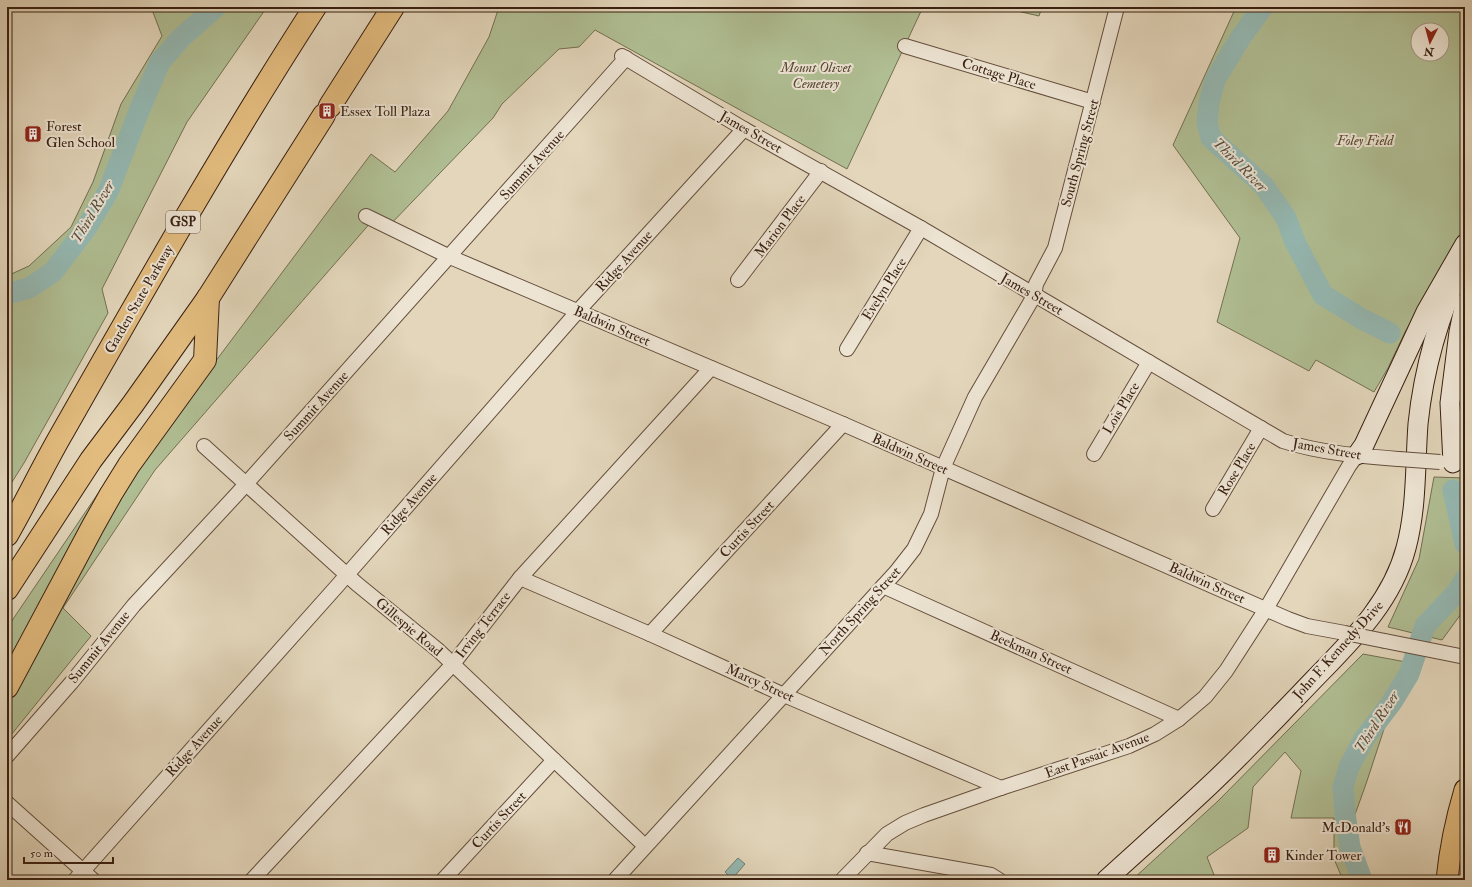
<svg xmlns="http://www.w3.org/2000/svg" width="1472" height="887" viewBox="0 0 1472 887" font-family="'IM FELL Double Pica',serif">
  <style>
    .green { fill: #b0be93; stroke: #746f52; fill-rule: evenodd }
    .water { fill: #95b9b3; stroke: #707c72 }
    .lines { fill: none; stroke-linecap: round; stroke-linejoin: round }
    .river { stroke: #95b9b3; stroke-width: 21 }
    .street-casing { stroke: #644e3c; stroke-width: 16 }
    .secondary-casing { stroke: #392011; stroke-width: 21 }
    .primary-casing { stroke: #392011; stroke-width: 23 }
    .highway-casing { stroke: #392011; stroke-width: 24 }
    .street { stroke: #ede4d3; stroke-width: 14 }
    .secondary { stroke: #ede4d3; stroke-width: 19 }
    .primary { stroke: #e2bb7e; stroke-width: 21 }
    .highway { stroke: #e2bb7e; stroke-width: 22 }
    .street-bridge-casing { stroke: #644e3c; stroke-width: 16; stroke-linecap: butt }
    .street-bridge { stroke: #ede4d3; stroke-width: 14 }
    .labels { text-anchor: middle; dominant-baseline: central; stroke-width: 4; stroke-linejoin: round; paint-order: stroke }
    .shield { fill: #ede4d3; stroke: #6f5b4b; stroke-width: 1 }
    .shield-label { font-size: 13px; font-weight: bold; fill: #392011 }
    .park-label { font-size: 14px; font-style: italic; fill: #574832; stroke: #ede4d3 }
    .street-label { font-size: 14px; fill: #392011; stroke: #ede4d3 }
    .poi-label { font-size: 14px; fill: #392011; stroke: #ede4d3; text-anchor: start }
    .water-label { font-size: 15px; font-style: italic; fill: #554e42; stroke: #ede4d3 }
  </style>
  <rect width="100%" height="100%" fill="#e3d6bb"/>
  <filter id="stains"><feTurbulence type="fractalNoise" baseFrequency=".005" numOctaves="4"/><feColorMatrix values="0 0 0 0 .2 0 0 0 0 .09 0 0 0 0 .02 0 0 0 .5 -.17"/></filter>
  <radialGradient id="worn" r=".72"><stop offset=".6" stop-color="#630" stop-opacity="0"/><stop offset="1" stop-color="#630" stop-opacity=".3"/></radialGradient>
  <g class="green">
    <path d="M151 7H267L187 122 102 289 108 313 24 463 7 490V276L29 266 71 227 93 182 121 104 162 36Z"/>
    <path d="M499 7H923L847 169 595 30 579 47 559 49 502 104 493 118 386 229 372 221 155 470 63 608 91 636 7 740V701L37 639 104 514 170 422 371 154 395 172 448 111 489 37Z"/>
    <path d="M1000 7H1042L1039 16Z"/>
    <path d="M1236 7H1465V229L1405 332 1388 368 1374 392 1316 360 1309 371 1217 322 1240 238 1173 145ZM1418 30H1442V54H1418Z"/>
    <path d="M124 455 7 664V628Z"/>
    <path d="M1434 477 1465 478V607L1464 610 1442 640 1388 627 1419 559Z"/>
    <path d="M1363 654 1417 664 1385 726 1366 784 1353 820 1368 880H1343L1334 859V818H1291L1301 771 1285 752 1253 787 1248 828 1207 857 1216 880H1132L1218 801Z"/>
  </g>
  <path class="water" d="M738 858 745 864 732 879 725 872Z"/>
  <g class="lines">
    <g class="river">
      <path d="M1263 7 1241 37 1215 80 1209 103 1207 123 1211 138 1264 186 1286 218 1295 242 1323 295 1362 319 1390 333"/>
      <path d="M7 294 29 288 53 272 85 230 108 192 139 111 160 62 181 38 216 7"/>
      <path d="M1453 490 1465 544"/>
      <path d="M1362 880 1350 847 1345 813 1343 787 1349 767 1364 739 1392 702 1409 674 1425 626 1457 592 1465 579"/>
    </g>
    <defs>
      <g id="street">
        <path d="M905 46 1093 102"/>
        <path d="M622 56 744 129 921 228 1283 441C1320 453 1360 456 1399 459"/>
        <path d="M366 216 450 257 843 424 1288 619 1307 626 1345 633"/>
        <path d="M738 280 821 171"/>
        <path d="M847 349 921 228"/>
        <path d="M204 446 357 584 439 651 645 846"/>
        <path d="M1094 454 1149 362"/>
        <path d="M1213 509 1261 428"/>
        <path d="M520 578 650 634 784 695 1001 788"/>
        <path d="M883 586 1179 719"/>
        <path d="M650 634 843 424"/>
        <path d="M1385 641 1465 657"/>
        <path d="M7 756 71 683 134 605 237 494 626 58"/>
        <path d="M7 803 93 880"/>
        <path d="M867 853 991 875 999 880"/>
        <path d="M75 880 338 585 578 311 744 129"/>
        <path d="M252 880 453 664 520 578 711 368"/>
        <path d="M443 880 554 760"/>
        <path d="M615 880 896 572 914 549 931 514 943 468 975 397 1034 296 1036 284 1055 248 1117 7"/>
        <path d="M842 880 887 834 905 823 924 815 1001 788 1129 746 1155 734 1179 719 1205 697 1226 671 1266 609 1349 466 1357 455"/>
      </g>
      <g id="secondary">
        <path d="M1357 455 1364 445 1426 312 1465 244"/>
        <path d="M1453 463 1450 403 1459 332 1465 303"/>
        <path d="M1106 880C1140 849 1175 818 1209 786 1240 757 1269 726 1299 695 1341 650 1390 609 1406 548 1417 507 1415 465 1418 424 1424 365 1440 312 1465 258"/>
      </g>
      <path id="primary" d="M1447 880C1450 849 1456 820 1465 790"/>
      <g id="highway">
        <path d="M330 106 393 7"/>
        <path d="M7 535C26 502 42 468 61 435 143 291 225 146 315 7"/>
        <path d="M7 589 91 460 133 404 208 298 324 115"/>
        <path d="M7 687 93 526 111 494 129 465 205 360 208 298"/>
      </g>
    </defs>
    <use href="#street" class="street-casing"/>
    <use href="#secondary" class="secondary-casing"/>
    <use href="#primary" class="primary-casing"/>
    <use href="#highway" class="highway-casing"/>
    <use href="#street" class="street"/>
    <use href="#secondary" class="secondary"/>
    <use href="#primary" class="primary"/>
    <use href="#highway" class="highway"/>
    <defs>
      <g id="street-bridge">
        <path d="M1399 459 1440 462"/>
        <path d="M1345 633 1385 641"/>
      </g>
    </defs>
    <use href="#street-bridge" class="street-bridge-casing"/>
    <use href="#street-bridge" class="street-bridge"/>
  </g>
  <defs>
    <symbol id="building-square" viewBox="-11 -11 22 22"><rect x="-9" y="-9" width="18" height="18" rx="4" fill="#8f2418" stroke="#ede4d3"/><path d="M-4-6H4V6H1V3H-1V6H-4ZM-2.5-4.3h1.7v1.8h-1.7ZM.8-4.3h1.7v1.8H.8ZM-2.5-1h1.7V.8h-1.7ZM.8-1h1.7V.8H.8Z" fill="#fff"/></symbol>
    <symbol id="restaurant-square" viewBox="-11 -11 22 22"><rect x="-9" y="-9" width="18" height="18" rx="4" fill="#8f2418" stroke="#ede4d3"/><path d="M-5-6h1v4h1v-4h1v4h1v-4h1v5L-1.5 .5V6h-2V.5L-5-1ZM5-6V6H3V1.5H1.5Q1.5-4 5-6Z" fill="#fff"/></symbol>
  </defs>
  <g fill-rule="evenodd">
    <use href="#building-square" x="317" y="101" width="20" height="20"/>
    <use href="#building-square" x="23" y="124" width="20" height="20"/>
    <use href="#restaurant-square" x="1393" y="817" width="20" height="20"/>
    <use href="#building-square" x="1262" y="845" width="20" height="20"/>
  </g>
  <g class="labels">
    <rect class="shield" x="166" y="211" width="34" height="22" rx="3"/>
    <g class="shield-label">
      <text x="183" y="222">GSP</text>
    </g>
    <g class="park-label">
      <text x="816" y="67">Mount Olivet<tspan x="816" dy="16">Cemetery</tspan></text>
      <text x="1365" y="140">Foley Field</text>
    </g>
    <g class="street-label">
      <text transform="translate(999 74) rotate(17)">Cottage Place</text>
      <text transform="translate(751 132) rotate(30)">James Street</text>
      <text transform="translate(1080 153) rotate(-75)">South Spring Street</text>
      <text transform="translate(532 165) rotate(-48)">Summit Avenue</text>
      <text transform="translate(780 226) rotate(-53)">Marion Place</text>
      <text transform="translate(624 261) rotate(-48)">Ridge Avenue</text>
      <text transform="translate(884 289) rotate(-58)">Evelyn Place</text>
      <text transform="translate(1032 294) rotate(30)">James Street</text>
      <text transform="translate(139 299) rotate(-60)">Garden State Parkway</text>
      <text transform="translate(612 326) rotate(23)">Baldwin Street</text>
      <text transform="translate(316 406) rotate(-48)">Summit Avenue</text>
      <text transform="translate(1121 408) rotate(-59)">Lois Place</text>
      <text transform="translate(1327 449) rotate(10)">James Street</text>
      <text transform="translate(910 454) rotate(24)">Baldwin Street</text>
      <text transform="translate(1237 469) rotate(-59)">Rose Place</text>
      <text transform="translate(409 504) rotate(-49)">Ridge Avenue</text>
      <text transform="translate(747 529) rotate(-47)">Curtis Street</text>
      <text transform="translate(1207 583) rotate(24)">Baldwin Street</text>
      <text transform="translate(860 611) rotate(-48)">North Spring Street</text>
      <text transform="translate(483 625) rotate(-52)">Irving Terrace</text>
      <text transform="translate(409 627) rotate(40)">Gillespie Road</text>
      <text transform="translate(99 647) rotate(-51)">Summit Avenue</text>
      <text transform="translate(1338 650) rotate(-48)">John F. Kennedy Drive</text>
      <text transform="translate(1031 652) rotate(24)">Beekman Street</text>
      <text transform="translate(760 683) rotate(24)">Marcy Street</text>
      <text transform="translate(194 746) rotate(-48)">Ridge Avenue</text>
      <text transform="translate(1097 755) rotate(-20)">East Passaic Avenue</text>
      <text transform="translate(499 820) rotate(-47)">Curtis Street</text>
    </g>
    <g class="poi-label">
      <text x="340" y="111">Essex Toll Plaza</text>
      <text x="46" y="126">Forest<tspan x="46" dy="16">Glen School</tspan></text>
      <text x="1390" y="827" text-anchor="end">McDonald's</text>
      <text x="1285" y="855">Kinder Tower</text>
    </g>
    <g class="water-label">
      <text transform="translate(1240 165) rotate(45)">Third River</text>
      <text transform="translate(93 212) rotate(-59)">Third River</text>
      <text transform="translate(1377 722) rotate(-57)">Third River</text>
    </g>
  </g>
  <rect width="1472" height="887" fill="none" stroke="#e3d6bb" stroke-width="24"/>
  <rect x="8" y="8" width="1456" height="871" fill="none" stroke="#392011" stroke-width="2"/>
  <rect x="12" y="12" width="1448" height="863" fill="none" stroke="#392011"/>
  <g transform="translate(1430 42) rotate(186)"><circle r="19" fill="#ede4d3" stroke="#a59685"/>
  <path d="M0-3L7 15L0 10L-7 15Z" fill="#8f2418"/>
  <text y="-6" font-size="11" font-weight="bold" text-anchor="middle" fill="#392011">N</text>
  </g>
  <path d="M24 857v6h89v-6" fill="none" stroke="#392011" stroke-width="2"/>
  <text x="30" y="857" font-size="12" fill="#392011" stroke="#ede4d3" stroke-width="3" paint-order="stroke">50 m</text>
  <rect width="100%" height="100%" filter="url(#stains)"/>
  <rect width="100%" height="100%" fill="url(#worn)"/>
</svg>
